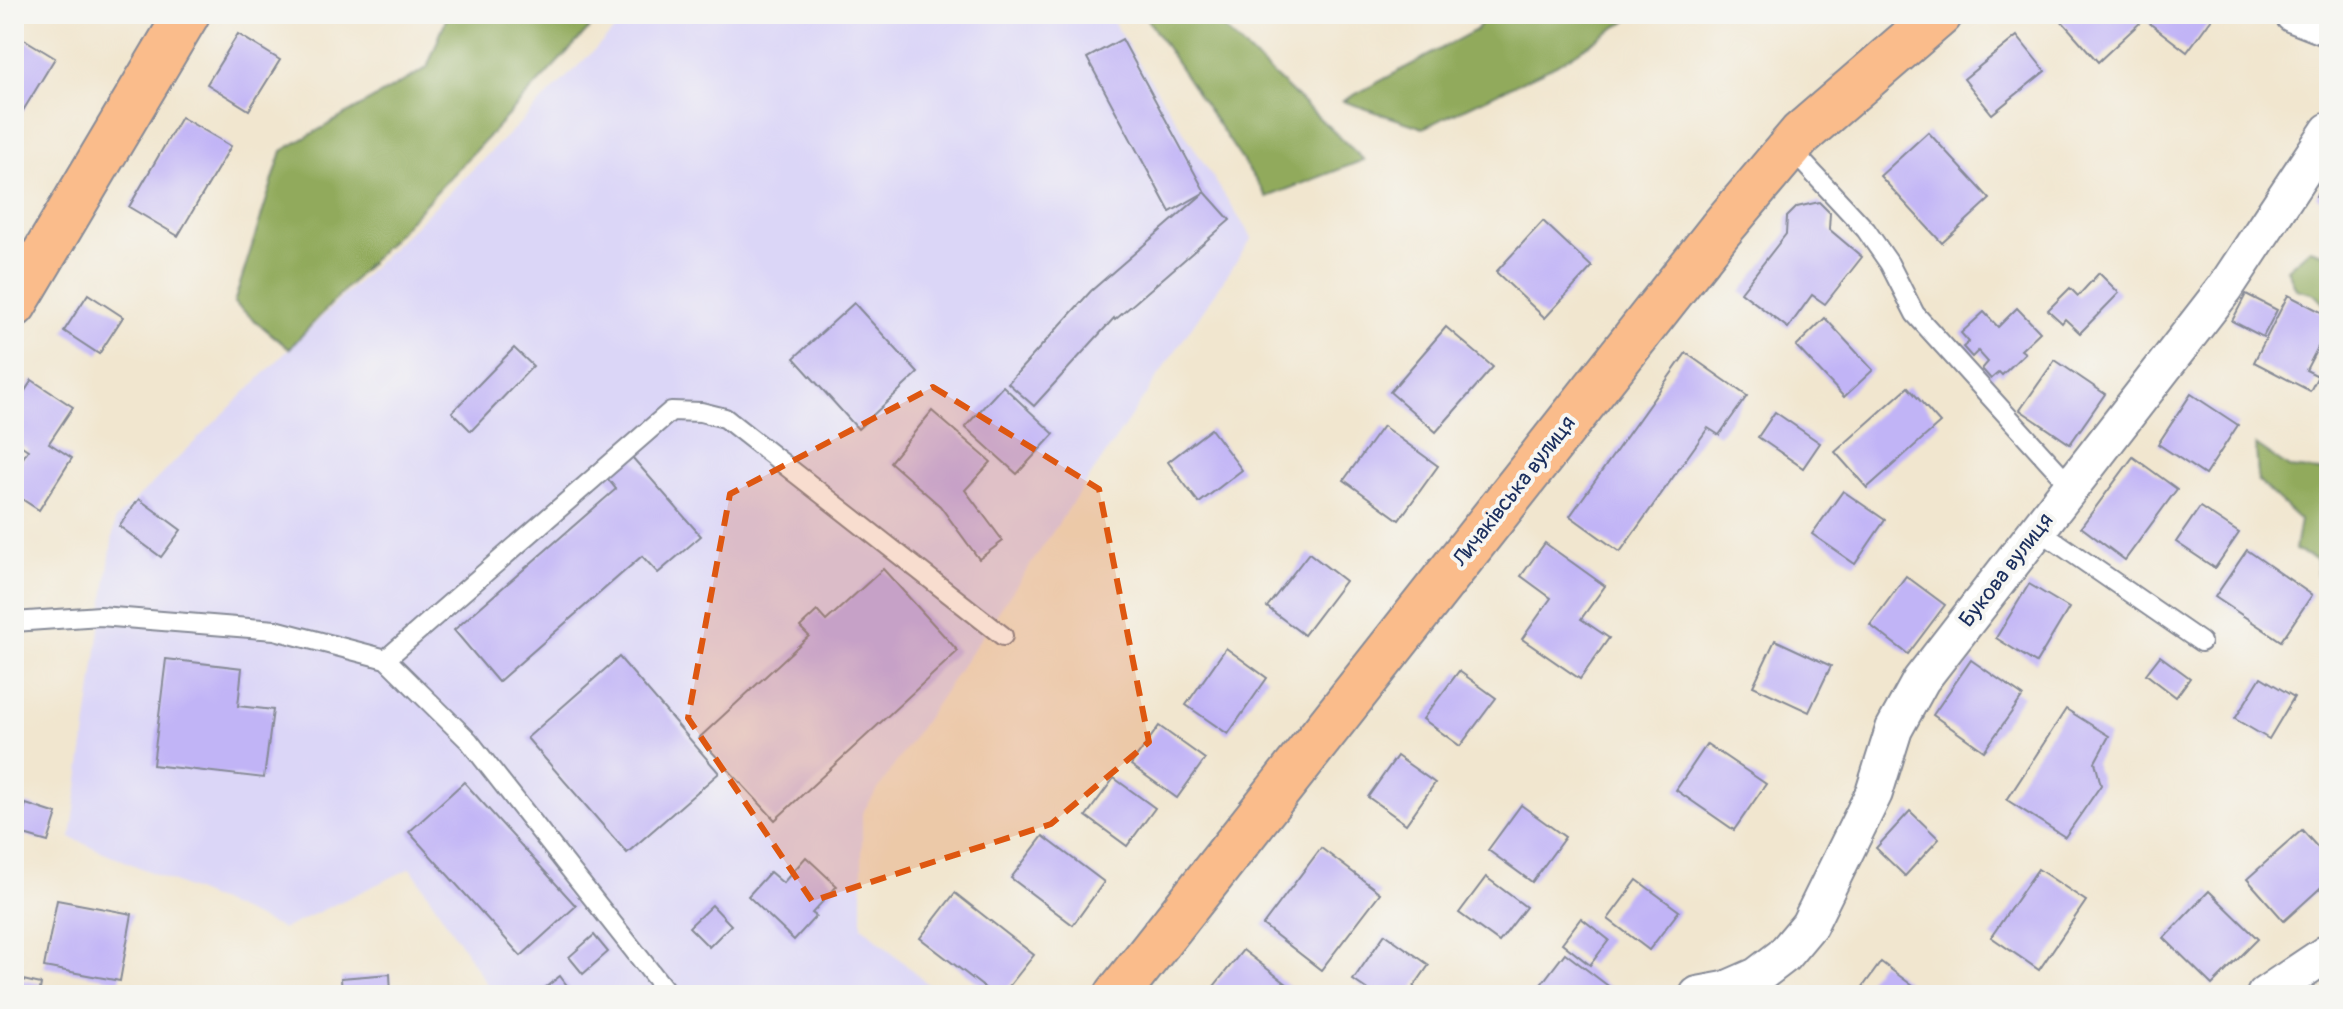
<svg xmlns="http://www.w3.org/2000/svg" width="2343" height="1009" viewBox="0 0 2343 1009" font-family="Pangolin,sans-serif">
  <style>
    .built { fill: #dbd6f7 }
    .forest { fill: #91aa5c; stroke: #566c5d; stroke-width: 2 }
    .building { fill: #c1b4f6 }
    .lines { fill: none; stroke-linecap: round; stroke-linejoin: round }
    .service-casing { stroke: #868a96; stroke-width: 22 }
    .minor-casing { stroke: #868a96; stroke-width: 40 }
    .primary-casing { stroke: #868a96; stroke-width: 48 }
    .service { stroke: #fff; stroke-width: 18 }
    .minor { stroke: #fff; stroke-width: 36 }
    .primary { stroke: #fabc8b; stroke-width: 44 }
    .marked { fill: #de5710; fill-opacity: 0.2; stroke: #de5710; stroke-width: 6; stroke-dasharray: 16 10; stroke-linejoin: round }
    .labels { text-anchor: middle; dominant-baseline: central; stroke-width: 8; stroke-linejoin: round; paint-order: stroke }
    .street-label { font-size: 22px; fill: #1b2f5e; stroke: #f6f6f2 }
  </style>
  <rect width="100%" height="100%" fill="#f6f6f2"/>
  <filter id="ink" filterUnits="userSpaceOnUse"><feTurbulence type="fractalNoise" baseFrequency=".0125" numOctaves="2"/><feDisplacementMap in="SourceGraphic" scale="16" xChannelSelector="R" yChannelSelector="G"/><feConvolveMatrix kernelMatrix="1 2 1 2 8 2 1 2 1" color-interpolation-filters="sRGB"/></filter>
  <filter id="wash" filterUnits="userSpaceOnUse"><feTurbulence type="fractalNoise" baseFrequency=".006" numOctaves="4" result="noise"/><feDisplacementMap in="SourceGraphic" scale="32" xChannelSelector="R" yChannelSelector="G"/><feGaussianBlur stdDeviation="1.8" result="paint"/><feColorMatrix in="noise" values="0 0 0 0 0 0 0 0 0 0 0 0 0 0 0 0 0 1.4 0 .05"/><feComposite in="paint" operator="in"/></filter>
  <g filter="url(#wash)">
    <rect width="100%" height="100%" fill="#f1e6cf"/>
    <path class="built" d="M631 14H1108L1252 238 862 813V926L940 995H494L411 868 283 929 71 838 115 520Z"/>
    <g class="forest">
      <path d="M448 14H603L289 349 234 303 282 151 427 68Z"/>
      <path d="M1144 14H1208L1364 160 1267 197Z"/>
      <path d="M1488 14H1637L1556 65 1423 128 1343 101 1476 30Z"/>
      <path d="M2310 249 2329 255V309L2314 294 2296 289 2287 269Z"/>
      <path d="M2256 445 2289 468 2329 472V601L2318 580 2316 559 2295 550 2300 520 2258 481Z"/>
    </g>
    <g id="blocks">
      <g class="building">
        <path d="M2066 14H2215L2187 52 2144 19 2098 62 2060 19Z"/>
        <path d="M14 33 55 58 21 114 14 110Z"/>
        <path d="M238 34 280 60 249 110 207 84Z"/>
        <path d="M2017 36 2045 71 1992 114 1964 79Z"/>
        <path d="M1122 39 1205 192 1170 212 1087 58Z"/>
        <path d="M181 117 231 146 178 236 129 207Z"/>
        <path d="M1928 132 1990 199 1942 243 1880 176Z"/>
        <path d="M2329 176V205L2316 196Z"/>
        <path d="M1205 192 1230 220 1115 320 1114 318 1034 406 1008 383 1091 291Z"/>
        <path d="M1819 202 1830 213 1829 229 1862 257 1825 304 1812 295 1788 328 1741 292 1786 234 1787 217 1797 207Z"/>
        <path d="M1543 221 1592 267 1545 318 1496 272Z"/>
        <path d="M2099 273 2119 293 2080 333 2065 319 2062 323 2048 310 2070 288 2078 296Z"/>
        <path d="M88 294 123 317 99 354 64 331Z"/>
        <path d="M2246 294 2277 310 2263 337 2232 321Z"/>
        <path d="M2288 295 2329 316V326L2306 370 2318 376 2310 391 2254 362Z"/>
        <path d="M854 303 918 373 858 429 794 358Z"/>
        <path d="M2017 308 2040 332 2021 350 2025 353 2002 375 1999 372 1991 379 1982 369 1988 362 1978 351 1972 357 1963 347 1969 342 1961 333 1984 312 1998 327Z"/>
        <path d="M1825 318 1873 370 1844 397 1796 346Z"/>
        <path d="M1446 327 1493 367 1436 432 1390 392Z"/>
        <path d="M514 348 533 366 471 431 452 412Z"/>
        <path d="M1686 353 1747 396 1719 435 1708 428 1620 552 1570 516Z"/>
        <path d="M2055 360 2105 394 2070 444 2020 410Z"/>
        <path d="M32 380 73 407 49 443 72 458 39 510 14 494V472L28 450 14 441V408Z"/>
        <path d="M1003 386 1054 434 1017 474 965 427Z"/>
        <path d="M1908 387 1940 423 1867 488 1835 452Z"/>
        <path d="M2191 394 2238 425 2205 475 2158 444Z"/>
        <path d="M932 411 991 462 965 490 1003 541 979 559 940 506 890 462Z"/>
        <path d="M1775 412 1820 443 1803 468 1758 437Z"/>
        <path d="M1383 426 1438 466 1399 520 1344 480Z"/>
        <path d="M1211 429 1242 470 1199 503 1168 462Z"/>
        <path d="M632 457 701 536 658 573 642 556 498 682 454 630 616 489 607 478Z"/>
        <path d="M2133 457 2177 489 2125 560 2081 527Z"/>
        <path d="M1843 491 1885 520 1855 564 1812 534Z"/>
        <path d="M139 499 181 530 161 557 119 526Z"/>
        <path d="M2200 507 2239 533 2215 568 2176 542Z"/>
        <path d="M1545 543 1605 586 1581 619 1609 638 1580 679 1522 639 1551 598 1521 576Z"/>
        <path d="M2247 550 2312 595 2281 641 2215 597Z"/>
        <path d="M1309 553 1345 581 1304 635 1267 607Z"/>
        <path d="M883 569 958 651 775 820 699 738 809 636 800 627 817 611 826 621Z"/>
        <path d="M1906 576 1945 605 1908 654 1870 625Z"/>
        <path d="M2029 584 2069 608 2036 663 1996 638Z"/>
        <path d="M1775 640 1831 666 1809 712 1753 686Z"/>
        <path d="M1226 648 1267 678 1228 734 1186 705Z"/>
        <path d="M2160 656 2190 678 2176 697 2146 674Z"/>
        <path d="M619 657 719 773 627 853 527 738Z"/>
        <path d="M166 659 242 668 238 706 273 710 264 778 153 765Z"/>
        <path d="M1971 660 2023 696 1984 751 1933 715Z"/>
        <path d="M1459 671 1496 698 1460 746 1423 719Z"/>
        <path d="M2261 677 2294 697 2269 739 2235 719Z"/>
        <path d="M2066 709 2109 736 2095 762 2101 785 2065 837 2007 800Z"/>
        <path d="M1159 726 1205 759 1177 798 1131 765Z"/>
        <path d="M1707 744 1766 784 1734 830 1676 790Z"/>
        <path d="M1397 756 1435 783 1406 824 1368 797Z"/>
        <path d="M1114 778 1155 808 1127 846 1086 816Z"/>
        <path d="M464 782 576 906 521 956 409 832Z"/>
        <path d="M26 804 57 814 48 842 17 833Z"/>
        <path d="M1521 805 1565 837 1532 882 1488 850Z"/>
        <path d="M1910 811 1939 839 1905 876 1876 848Z"/>
        <path d="M2302 830 2329 860V880L2284 921 2247 879Z"/>
        <path d="M1043 836 1104 882 1073 925 1011 878Z"/>
        <path d="M1321 848 1380 893 1321 970 1263 925Z"/>
        <path d="M806 857 837 886 812 913 816 916 794 940 748 896 770 872 783 883Z"/>
        <path d="M2038 869 2086 901 2039 970 1991 937Z"/>
        <path d="M1486 877 1526 907 1499 942 1459 913Z"/>
        <path d="M1637 880 1679 911 1649 950 1608 919Z"/>
        <path d="M2209 891 2258 939 2212 985 2164 938Z"/>
        <path d="M955 893 1034 955 1002 995H994L920 938Z"/>
        <path d="M57 900 132 914 120 981 44 967Z"/>
        <path d="M712 905 731 925 709 947 689 927Z"/>
        <path d="M1581 918 1609 940 1590 965 1562 943Z"/>
        <path d="M1385 934 1429 965 1408 995H1375L1353 980Z"/>
        <path d="M594 935 608 952 583 974 569 957Z"/>
        <path d="M1243 950 1292 988 1286 995H1207Z"/>
        <path d="M1565 953 1620 995H1533Z"/>
        <path d="M1881 962 1921 992 1919 995H1857Z"/>
        <path d="M390 974 391 995H342L341 978Z"/>
        <path d="M560 976 574 995H536Z"/>
        <path d="M14 978 41 984 39 995H14Z"/>
      </g>
    </g>
  </g>
  <g filter="url(#ink)">
    <use href="#blocks" fill-opacity="0" stroke="#868a96" stroke-width="2"/>
    <g class="lines">
      <defs>
        <g id="service">
          <path d="M1789 147 1866 230 1889 263 1915 314 2070 485"/>
          <path d="M2039 530 2201 642"/>
          <path d="M14 622 100 616 275 630 386 659 469 741 669 995"/>
          <path d="M386 659 671 411 701 412 725 418 1003 636"/>
        </g>
        <g id="minor">
          <path d="M2293 14 2329 28"/>
          <path d="M1698 995 1725 990 1757 976 1783 956 1809 925 1874 793 1894 729 1921 680 2225 288 2329 131"/>
          <path d="M2265 995 2329 952"/>
        </g>
        <g id="primary">
          <path d="M14 305 187 14"/>
          <path d="M1117 995 1720 230 1801 134 1940 14"/>
        </g>
      </defs>
      <use href="#service" class="service-casing"/>
      <use href="#minor" class="minor-casing"/>
      <use href="#primary" class="primary-casing"/>
      <use href="#service" class="service"/>
      <use href="#minor" class="minor"/>
      <use href="#primary" class="primary"/>
    </g>
  </g>
  <path class="marked" d="M933 387 1099 489 1149 742 1051 824 812 901 688 718 730 494Z"/>
  <g class="labels">
    <g class="street-label">
      <text transform="translate(1514 491) rotate(-52)">Личаківська вулиця</text>
      <text transform="translate(2006 570) rotate(-52)">Букова вулиця</text>
    </g>
  </g>
  <rect width="2343" height="1009" fill="none" stroke="#f6f6f2" stroke-width="48"/>
</svg>
